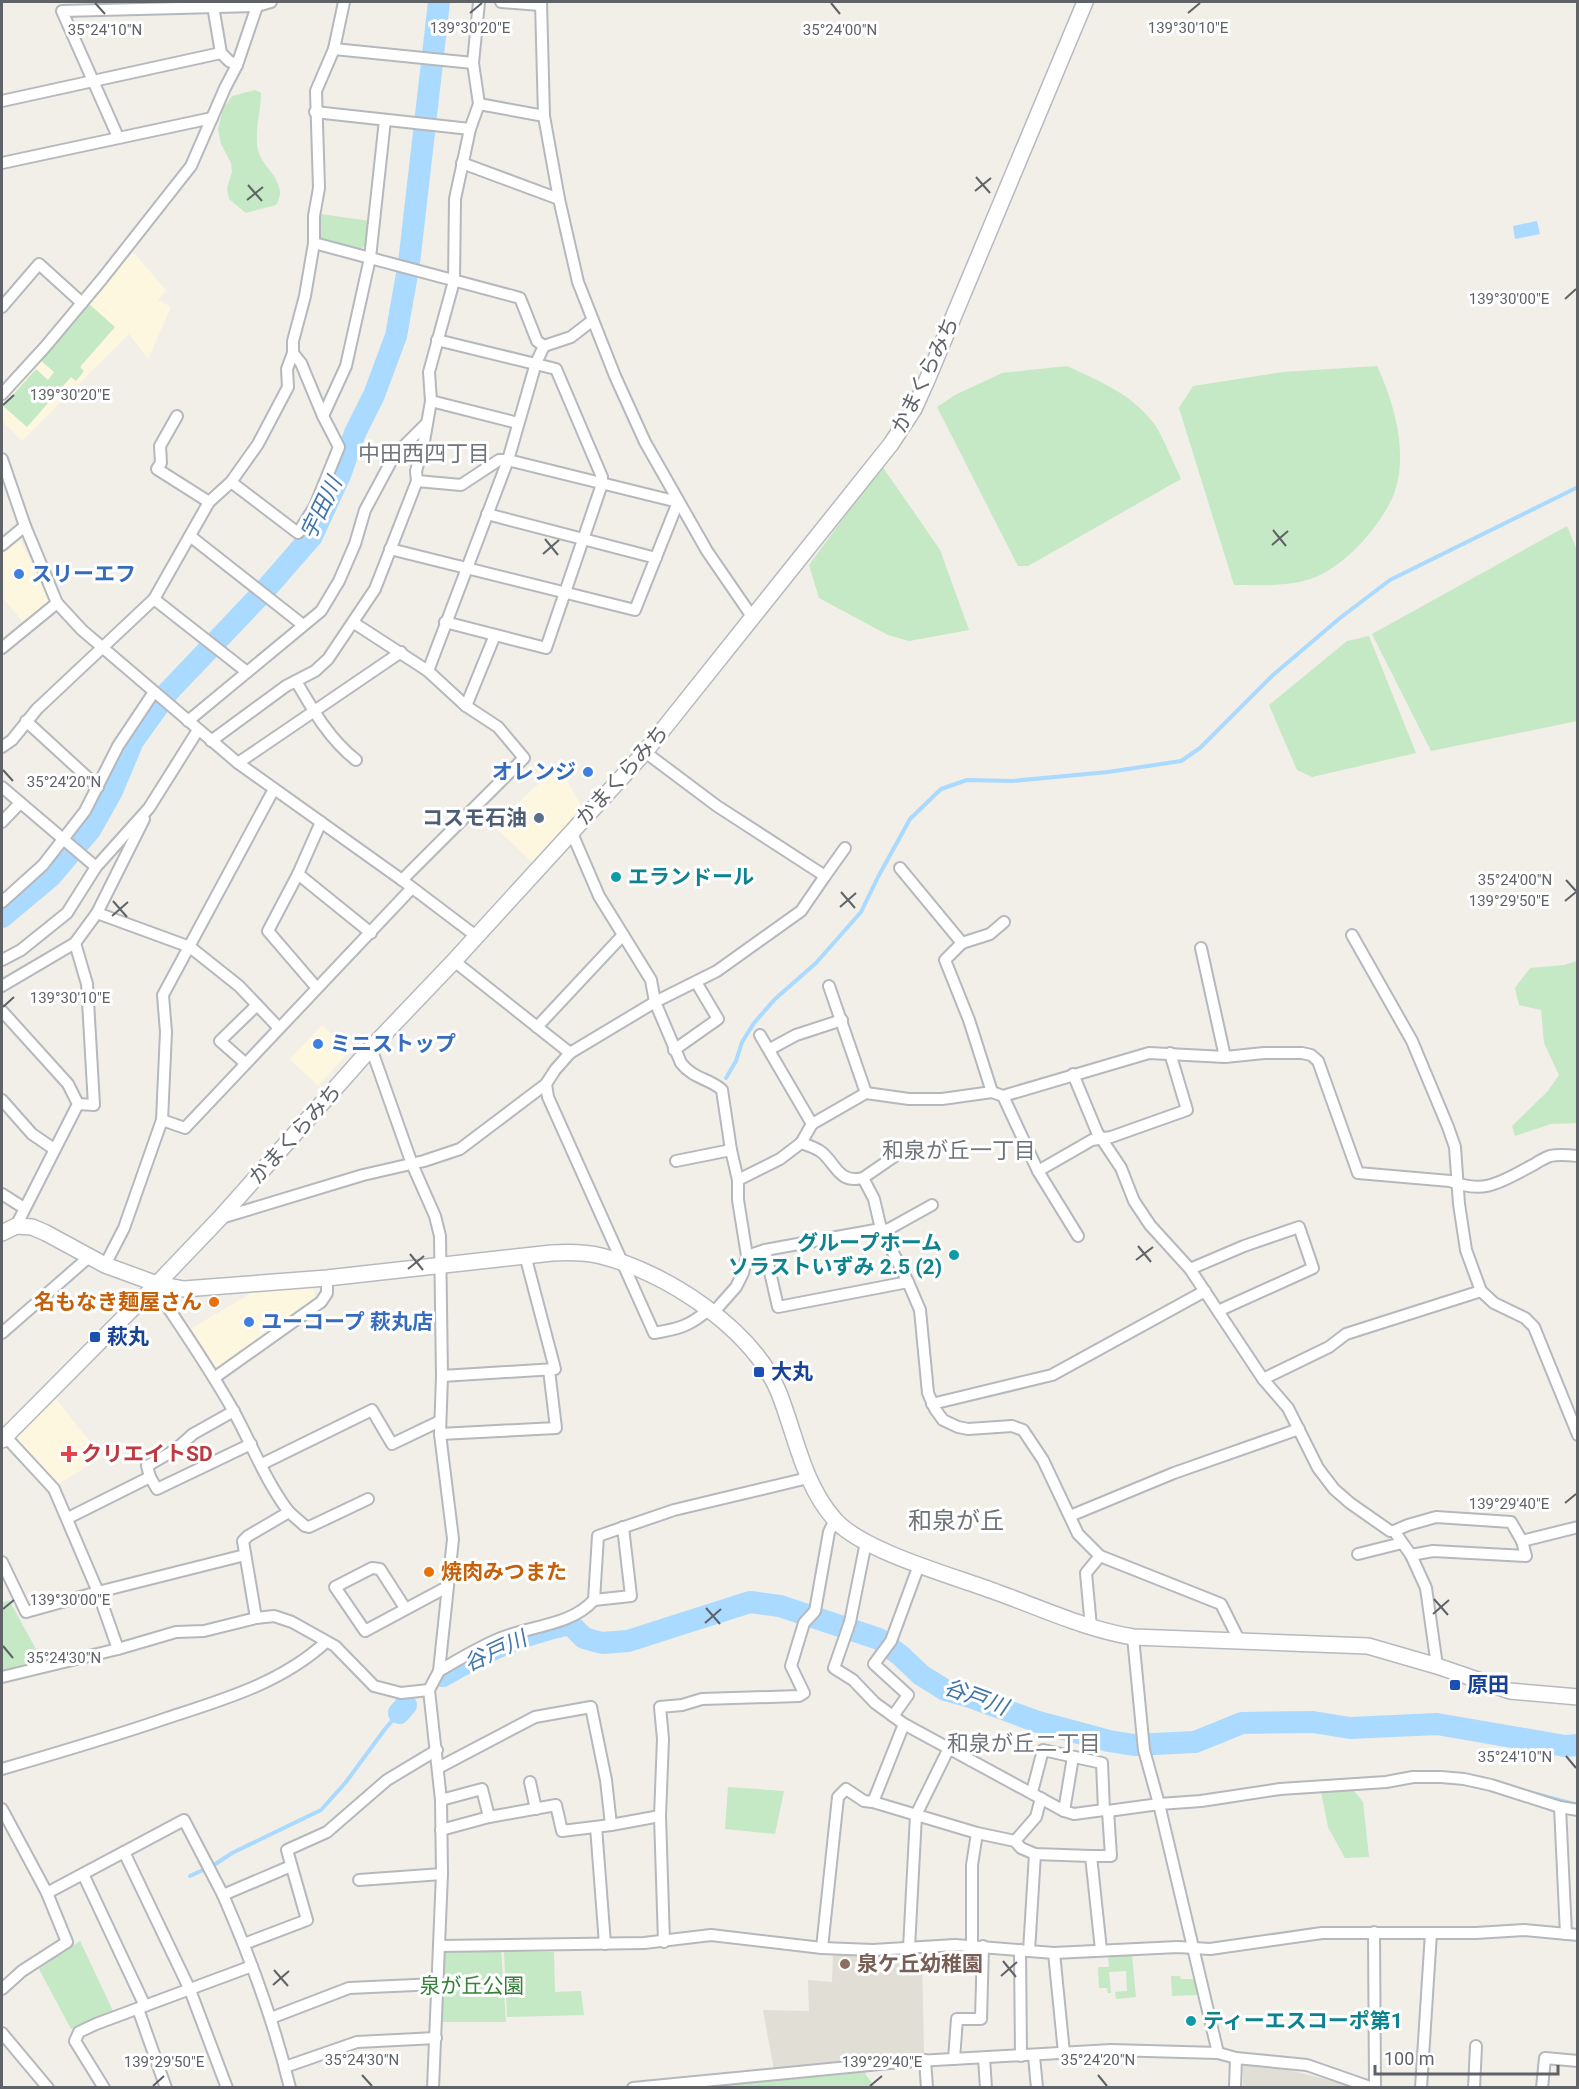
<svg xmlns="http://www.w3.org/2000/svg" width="1579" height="2089" viewBox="0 0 1579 2089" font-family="Roboto,'Noto Sans JP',sans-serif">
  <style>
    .commercial { fill: #fef7e0 }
    .education { fill: #e1ded6 }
    .green { fill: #c5e8c5 }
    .water { fill: #aadaff }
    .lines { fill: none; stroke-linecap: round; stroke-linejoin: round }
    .stream { stroke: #aadaff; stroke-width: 4 }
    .river { stroke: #aadaff; stroke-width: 22 }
    .street-casing { stroke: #b5b8bc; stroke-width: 14 }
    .secondary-casing { stroke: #b6babf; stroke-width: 18 }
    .street { stroke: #fff; stroke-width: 10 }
    .secondary { stroke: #fff; stroke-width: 15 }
    .ticks { fill: none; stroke: #5f6368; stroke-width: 2 }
    .shop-dot { fill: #3f7fe0; stroke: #fff; stroke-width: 2 }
    .service-dot { fill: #5c6f8a; stroke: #fff; stroke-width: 2 }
    .culture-dot { fill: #0f9aa8; stroke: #fff; stroke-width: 2 }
    .food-dot { fill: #e8710a; stroke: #fff; stroke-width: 2 }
    .transit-dot { fill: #1a4fb4; stroke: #fff; stroke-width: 2 }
    .health-dot { fill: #e0444e; stroke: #fff; stroke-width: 2 }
    .education-dot { fill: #8d6e63; stroke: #fff; stroke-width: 2 }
    .labels { text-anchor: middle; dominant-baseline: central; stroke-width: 6; stroke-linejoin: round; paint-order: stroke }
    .street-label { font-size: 21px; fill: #5f6368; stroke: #fff }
    .shop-label { font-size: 21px; font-weight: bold; fill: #366cbe; stroke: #fff; text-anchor: start }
    .service-label { font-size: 21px; font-weight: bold; fill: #4e5e75; stroke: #fff; text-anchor: end }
    .culture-label { font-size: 21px; font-weight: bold; fill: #0d838f; stroke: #fff; text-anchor: start }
    .food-label { font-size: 21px; font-weight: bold; fill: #c56008; stroke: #fff; text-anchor: end }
    .transit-label { font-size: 21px; font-weight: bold; fill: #164399; stroke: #fff; text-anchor: start }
    .health-label { font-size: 21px; font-weight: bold; fill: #be3a42; stroke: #fff; text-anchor: start }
    .education-label { font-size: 21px; font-weight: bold; fill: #785e54; stroke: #fff; text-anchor: start }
    .park-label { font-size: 21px; fill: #348238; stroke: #fff }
    .neighbourhood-label { font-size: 22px; fill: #70757a; stroke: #fff }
    .water-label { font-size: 22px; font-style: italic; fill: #4174aa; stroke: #fff }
    .quarter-label { font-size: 24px; fill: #70757a; stroke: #fff }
    .ticks-label { font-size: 15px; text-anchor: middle; fill: #5f6368; stroke: #fff; stroke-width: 6; stroke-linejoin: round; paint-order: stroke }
  </style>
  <rect width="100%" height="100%" fill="#f1efe8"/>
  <g class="commercial">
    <path d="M133 252 166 290 158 300 171 307 148 359 129 334 22 441 2 421V398Z"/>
    <path d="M16 538 20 539 51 603 25 624 2 597V552Z"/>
    <path d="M558 765 583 809 533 863 494 826Z"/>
    <path d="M322 1025 350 1051 318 1086 290 1059Z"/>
    <path d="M308 1284 313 1288 316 1300 214 1371 187 1331 262 1287Z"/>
    <path d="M56 1399 102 1457 57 1485 15 1439Z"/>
  </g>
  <g class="education">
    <path d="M833 1951 922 1955 924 2054 774 2070 763 2010 809 2011 808 1980 832 1982Z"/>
    <path d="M1243 2062 1297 2072 1356 2087H1243Z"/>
  </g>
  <g class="green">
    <path d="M255 90 261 93C261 113 254 130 258 150 263 170 290 182 276 205L246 213 229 199 227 188 232 172 231 163 221 144 218 129 223 109 232 96Z"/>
    <path d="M320 214 370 221 367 245 359 250 322 240 318 234Z"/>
    <path d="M89 304 115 327 80 367 84 371 76 381 71 377 27 427 3 406 36 369 48 380 54 372 40 360Z"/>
    <path d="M1067 366C1101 382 1135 395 1157 428 1166 444 1173 462 1181 479L1028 566H1018L937 407 955 395 1002 373Z"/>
    <path d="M1377 366C1394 403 1408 450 1395 491 1389 509 1375 527 1363 541 1350 555 1334 569 1316 577 1291 587 1261 585 1234 585L1179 408 1193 386 1283 372Z"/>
    <path d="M882 466 940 550 969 630 909 641 888 635 819 598 809 565Z"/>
    <path d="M1567 526 1577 550V721L1431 751 1372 634Z"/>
    <path d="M1369 636 1416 753 1312 777 1297 770 1269 705 1347 641Z"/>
    <path d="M1577 961V1123L1551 1124 1515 1136 1512 1126 1548 1091 1559 1075 1544 1043 1541 1010 1519 1005 1515 988 1530 968 1564 965Z"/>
    <path d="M9 1600 43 1662 2 1672V1603Z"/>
    <path d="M728 1787 784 1791 775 1834 725 1829Z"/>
    <path d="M1354 1791 1363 1802 1369 1857 1345 1858 1328 1827 1321 1792Z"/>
    <path d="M80 1941 113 2011 71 2029 39 1969Z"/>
    <path d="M501 1949 506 2022H440L442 1950Z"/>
    <path d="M504 1952H554L555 1992 581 1991 584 2015 507 2017Z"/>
    <path d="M1132 1955 1136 1997 1116 1999 1115 1992 1127 1991 1126 1971 1109 1972 1111 1993H1108L1107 1988H1099L1098 1967H1109L1108 1956Z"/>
    <path d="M1171 1976H1180L1181 1979H1194L1198 1995 1172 1996Z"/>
    <path d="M865 2071 866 2075 875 2087H688Z"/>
  </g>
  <path class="water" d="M1537 221 1540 234 1515 239 1513 226Z"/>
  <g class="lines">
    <g class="stream">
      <path d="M726 1078 736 1061 742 1042 754 1023 775 999 816 963 861 912 878 877 910 819 941 789 967 780 1012 781 1108 772 1181 761 1200 748 1273 675 1340 618 1390 580 1578 487"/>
      <path d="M1525 1791 1578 1805"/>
      <path d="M190 1876 214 1865 232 1853 321 1810 346 1782 385 1729 399 1713"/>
    </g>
    <g class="river">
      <path d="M2 917 51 876 90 830 112 791 133 741 168 692 265 590 312 536 340 475 355 433 374 395 396 336 409 263 439 2"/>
      <path d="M443 1676C488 1650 520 1635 570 1624L584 1638 602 1643 628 1641 750 1602 780 1606 879 1639 901 1656 921 1675 945 1690 970 1697 1038 1722 1109 1741 1134 1745 1195 1742 1242 1723 1313 1722 1350 1728 1437 1724 1565 1746 1578 1745"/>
      <path d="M399 1713 406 1705"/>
    </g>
    <defs>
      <g id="street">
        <path d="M214 2 213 6 221 53 229 61 237 65"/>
        <path d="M501 2 540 5"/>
        <path d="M541 2 544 116 559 199 578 282 615 376 645 442 707 551 753 618"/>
        <path d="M334 49 473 63"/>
        <path d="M2 101 221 53"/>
        <path d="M479 104 544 116"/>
        <path d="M315 112 470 129"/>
        <path d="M118 137 62 11 257 6 271 2"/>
        <path d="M2 163 212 118"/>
        <path d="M462 163 559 199"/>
        <path d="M314 243 520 298 537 341 544 346 536 363 508 460 428 671"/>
        <path d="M2 307 39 264 82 303"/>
        <path d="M437 340 556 369 602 477V484L546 648 445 622"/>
        <path d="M544 346 571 337 593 320"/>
        <path d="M2 394 45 347 102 279 191 166 225 88 237 65 257 6"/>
        <path d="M431 401 518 423"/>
        <path d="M177 416 160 446 161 463 157 469 209 502"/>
        <path d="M323 416 346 366 370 258 385 120"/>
        <path d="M2 459 25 526 57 603 82 630 238 763 402 880 476 936"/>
        <path d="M417 481 461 485 499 460H508L678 502"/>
        <path d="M231 482 298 533 315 506 339 447 323 416 301 363 293 353"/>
        <path d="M487 514 656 558"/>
        <path d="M190 536 303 625"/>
        <path d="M2 545 25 526"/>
        <path d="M390 549 635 610 678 502"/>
        <path d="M154 599 247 672"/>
        <path d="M354 623 428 671 466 706 498 727 524 758 402 880"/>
        <path d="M2 648 57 603"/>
        <path d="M296 681C313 710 329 739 356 760"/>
        <path d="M466 706 495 635"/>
        <path d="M26 721 98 787"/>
        <path d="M188 721 321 611 339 581 355 544 365 510 394 456 427 423"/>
        <path d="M211 741 286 686 315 671 328 659 375 589 417 481 416 471 423 447 431 401 429 372 454 281 455 199 470 129 479 104 473 63 479 2"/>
        <path d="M2 747 12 740 37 709 154 599 209 502 231 482 258 444 288 387 287 369 293 353V341L305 296 314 243V216L319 188 316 91 334 49 344 2"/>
        <path d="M238 763 401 652"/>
        <path d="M2 787 96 867"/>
        <path d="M2 822 20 803"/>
        <path d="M571 831 599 896 651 980 655 1002 681 1063C693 1079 711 1079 722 1090L731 1150 738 1180V1200L747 1256 743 1273 736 1287 713 1313"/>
        <path d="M900 868 962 943"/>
        <path d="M298 874 371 933"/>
        <path d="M825 876 845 848"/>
        <path d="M2 902 43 865 85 811 118 746 154 692"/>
        <path d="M97 913 190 947 239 986 278 1027"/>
        <path d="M1352 935 1412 1041 1448 1127 1455 1147 1459 1204 1466 1250 1481 1291 1494 1303 1525 1318 1534 1327 1578 1435"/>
        <path d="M75 943 87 984 94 1105 78 1104"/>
        <path d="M1201 948 1225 1057"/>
        <path d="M2 960 21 950 67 913 96 867 149 808 198 730"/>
        <path d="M454 961 570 1053"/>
        <path d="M2 986 75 943 97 913 144 819"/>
        <path d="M829 986 866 1093"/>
        <path d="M316 987 268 931 298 874 321 822"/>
        <path d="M2 1011 68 1084 78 1104 16 1226"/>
        <path d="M537 1027 623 935"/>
        <path d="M760 1035 812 1124"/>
        <path d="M371 1048 412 1164 435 1216 440 1236 442 1376 440 1434 453 1539 439 1671 429 1690 441 1800 442 1874 433 2088"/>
        <path d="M770 1049 796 1035 842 1020"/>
        <path d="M674 1050 718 1019 696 982"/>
        <path d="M245 1063 220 1041 257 1005"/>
        <path d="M1073 1074 1097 1132 1121 1168 1134 1201 1150 1225 1190 1269 1263 1379 1288 1408 1318 1468 1334 1489 1350 1503 1390 1531H1394L1411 1555 1426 1588 1437 1666"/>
        <path d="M546 1084 548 1097 654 1333C678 1329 690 1326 708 1310"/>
        <path d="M992 1092 969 1020 945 960 962 943 990 934 1004 922"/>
        <path d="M1003 1096 1038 1171 1078 1236"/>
        <path d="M2 1100 32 1134 54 1149"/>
        <path d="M162 1120 185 1128 412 888"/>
        <path d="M801 1143C807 1145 814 1147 820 1151 836 1162 837 1184 863 1178L874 1199 881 1229 908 1282 920 1310 928 1393 935 1409 943 1420 958 1427 968 1429 1012 1426 1023 1430 1043 1460 1078 1534 1100 1556 1221 1604 1239 1640"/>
        <path d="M676 1161 731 1150"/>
        <path d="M1038 1171 1092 1140 1111 1137 1187 1110 1170 1053"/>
        <path d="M863 1178 895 1156"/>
        <path d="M738 1180 780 1159 801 1143 812 1124 866 1093 909 1099H942L992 1092 1003 1096 1149 1053 1225 1057 1264 1053H1302L1311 1055 1318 1061 1358 1173 1450 1181C1486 1195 1502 1181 1533 1165 1538 1162 1544 1158 1550 1156 1559 1154 1568 1155 1578 1156"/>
        <path d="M2 1194 24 1208"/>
        <path d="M221 1218 363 1175 424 1161 460 1149 546 1084 555 1070 570 1053 655 1002 717 971 801 911 825 876 717 806 645 752"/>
        <path d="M765 1250 778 1307 908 1282"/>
        <path d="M747 1256 765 1250 881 1229 887 1230 932 1205"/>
        <path d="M105 1265 124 1228 162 1120 166 1032 163 995 274 789"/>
        <path d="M1190 1269 1244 1246 1299 1227 1313 1268 1218 1311"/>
        <path d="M165 1303C189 1339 213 1374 234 1412 252 1445 266 1482 289 1512L248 1536 243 1541 256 1618"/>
        <path d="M2 1333 89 1257"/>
        <path d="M442 1376 555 1369 525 1255"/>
        <path d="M214 1378 321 1302 327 1293V1278"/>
        <path d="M1263 1379 1329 1347 1346 1334 1481 1291"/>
        <path d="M932 1404 1052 1375 1205 1291"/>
        <path d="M440 1434 556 1428 549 1370"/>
        <path d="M5 1436 54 1489 98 1592 118 1649"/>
        <path d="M262 1464 372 1410 392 1444 440 1421"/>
        <path d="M150 1477 147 1466 175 1450 193 1434 234 1411"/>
        <path d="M289 1512 305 1526 309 1527 368 1499"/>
        <path d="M1070 1516 1174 1473 1299 1429"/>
        <path d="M68 1518 150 1477 157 1489 251 1444"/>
        <path d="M1394 1531 1408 1525 1436 1517 1511 1522 1522 1541 1526 1556 1433 1551 1411 1555"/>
        <path d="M1522 1541 1578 1527"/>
        <path d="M866 1542 850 1622 834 1668 853 1680 875 1703 904 1724 1064 1811 1074 1814 1104 1810 1108 1811 1159 1804 1201 1801 1280 1789 1386 1782 1413 1777H1441L1464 1779 1491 1785 1560 1807 1578 1810"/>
        <path d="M1358 1554 1402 1543"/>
        <path d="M2 1562 26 1612 98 1592 245 1555"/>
        <path d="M594 1600 631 1596 623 1527"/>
        <path d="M405 1608 380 1569 372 1568 335 1587 365 1631 447 1587"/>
        <path d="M1091 1627 1086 1573 1100 1556"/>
        <path d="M1133 1637 1144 1750 1159 1804 1218 2053"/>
        <path d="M439 1671C459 1659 479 1647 501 1638 533 1625 570 1626 594 1600L598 1536 674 1510 808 1478"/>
        <path d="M2 1677 118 1649 176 1632 204 1631 256 1618 274 1616 292 1622 335 1646 374 1686 401 1693 429 1690"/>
        <path d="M893 1716 908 1695 874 1664 891 1641 919 1565"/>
        <path d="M438 1768 535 1717 591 1707 606 1780 611 1825 660 1816"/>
        <path d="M2 1769C57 1753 112 1737 167 1718 225 1699 281 1683 326 1642"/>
        <path d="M530 1782 536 1809"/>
        <path d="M1032 1792 1043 1750 1102 1763 1104 1810"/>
        <path d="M441 1800 482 1789 489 1817"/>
        <path d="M873 1802 904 1724"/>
        <path d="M1560 1807 1566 1934"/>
        <path d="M2 1809 47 1893 67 1942 22 1971 2 1989"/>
        <path d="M1064 1811 1073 1757"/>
        <path d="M596 1827 605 1944"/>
        <path d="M441 1830 489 1817 556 1805 562 1831 611 1825"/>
        <path d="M1015 1841 1036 1817 1041 1798"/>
        <path d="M124 1852 184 1820 223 1895"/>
        <path d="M1091 1856H1111L1108 1811"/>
        <path d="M83 1874 145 2006"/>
        <path d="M359 1880 442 1874"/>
        <path d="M47 1893 124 1852 190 1990 227 2088"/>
        <path d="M1374 1932 1375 2088"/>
        <path d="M664 1942 660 1816 663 1739 660 1707 682 1705 702 1699 799 1696 804 1693 791 1666 804 1623 815 1611 829 1532 835 1520"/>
        <path d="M244 1944 307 1920 287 1850 327 1832 387 1780 437 1750"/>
        <path d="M439 1946 644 1943 711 1935 822 1948 873 1950 955 1945 1054 1953 1178 1947 1210 1949 1322 1933H1476L1524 1930 1578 1935"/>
        <path d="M972 1946V1865L977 1833"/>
        <path d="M822 1948 838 1797 846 1789 864 1801 873 1802 977 1833 1015 1841 1021 1848 1035 1854 1091 1856 1101 1950"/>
        <path d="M909 1948 916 1815 948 1750"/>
        <path d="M1020 1950 1021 2056"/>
        <path d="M1029 1951 1035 1854"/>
        <path d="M1054 1953 1064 2053"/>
        <path d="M138 2009 166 2088"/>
        <path d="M271 2018 349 1988 437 1984"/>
        <path d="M2 2033 48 2088"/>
        <path d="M1034 2056 1037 2088"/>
        <path d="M984 2058 986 2088"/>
        <path d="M954 2059 957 2019H981L983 1946"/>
        <path d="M925 2060 927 2088"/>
        <path d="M285 2067 357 2042 436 2038"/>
        <path d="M104 2088 75 2041 79 2032 96 2024 252 1966"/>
        <path d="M290 2088C274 2021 250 1957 223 1895L291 1866"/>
        <path d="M633 2088 900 2062 1111 2050 1218 2053 1236 2058 1307 2065 1373 2088"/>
        <path d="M1235 2088 1236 2058"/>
        <path d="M1421 2088 1431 1933"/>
        <path d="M1474 2088 1476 2046"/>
        <path d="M1542 2088 1545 2058 1578 2061"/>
      </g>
      <g id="secondary">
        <path d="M2 1233 16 1226 32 1227 46 1233 105 1265 157 1284 184 1289 327 1278 552 1253C568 1252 585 1252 601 1256 666 1272 753 1329 779 1393 796 1436 803 1484 835 1520 864 1552 954 1576 996 1592 1041 1608 1085 1629 1133 1637L1368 1646 1437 1666 1510 1691 1578 1697"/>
        <path d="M2 1440 157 1284 220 1218 371 1048 454 961 645 752 891 444 914 409 927 380 1085 2"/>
      </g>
    </defs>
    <use href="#street" class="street-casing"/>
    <use href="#secondary" class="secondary-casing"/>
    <use href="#street" class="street"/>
    <use href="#secondary" class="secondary"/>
  </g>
  <path class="ticks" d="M95 3 105 14M831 3 840 14M470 13 482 3M1188 13 1200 3M976 177 990 193M248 185 262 201M975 191 991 178M247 200 263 187M1565 299 1576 289M3 405 14 395M1273 530 1286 546M545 539 558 555M1272 545 1288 531M543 554 559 540M3 770 13 781M1566 880 1576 891M841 892 855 908M113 901 127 917M1565 901 1576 892M840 907 856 893M112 916 128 902M3 1007 14 997M1138 1246 1151 1262M410 1254 423 1270M1136 1260 1153 1247M408 1269 424 1256M1565 1503 1576 1494M1434 1599 1448 1615M706 1608 720 1624M3 1609 14 1600M1433 1614 1449 1600M705 1623 721 1609M3 1646 13 1658M1566 1756 1576 1768M1003 1961 1016 1977M274 1970 288 1986M1001 1976 1017 1962M273 1985 289 1971M362 2075 372 2086M1098 2075 1107 2086M153 2086 164 2076M870 2086 882 2076"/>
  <g class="shop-dot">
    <circle cx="19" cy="574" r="6"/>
    <circle cx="588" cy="772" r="6"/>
    <circle cx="318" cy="1044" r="6"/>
    <circle cx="249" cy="1322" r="6"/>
  </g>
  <circle class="service-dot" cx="539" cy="818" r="6"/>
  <g class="culture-dot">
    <circle cx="616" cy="877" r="6"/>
    <circle cx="954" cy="1255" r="6"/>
    <circle cx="1191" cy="2021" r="6"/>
  </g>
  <g class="food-dot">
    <circle cx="214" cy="1302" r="6"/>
    <circle cx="429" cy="1572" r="6"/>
  </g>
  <g class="transit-dot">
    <rect x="89" y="1331" width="12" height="12" rx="3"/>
    <rect x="753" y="1366" width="12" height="12" rx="3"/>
    <rect x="1449" y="1679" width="12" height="12" rx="3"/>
  </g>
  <path class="health-dot" d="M66 1445h6v6h6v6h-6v6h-6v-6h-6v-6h6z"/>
  <circle class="education-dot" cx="845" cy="1964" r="6"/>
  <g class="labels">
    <g class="street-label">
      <text transform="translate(925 375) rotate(-64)">かまくらみち</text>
      <text transform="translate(622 775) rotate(-48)">かまくらみち</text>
      <text transform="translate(295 1134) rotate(-48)">かまくらみち</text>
    </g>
    <g class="shop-label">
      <text x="31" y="574">スリーエフ</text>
      <text x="576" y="772" text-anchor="end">オレンジ</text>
      <text x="330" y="1044">ミニストップ</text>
      <text x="261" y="1322">ユーコープ 萩丸店</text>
    </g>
    <g class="service-label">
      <text x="527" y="818">コスモ石油</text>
    </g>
    <g class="culture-label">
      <text x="628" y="877">エランドール</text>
      <text x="942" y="1243" text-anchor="end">グループホーム<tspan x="942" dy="24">ソラストいずみ 2.5 (2)</tspan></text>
      <text x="1203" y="2021">ティーエスコーポ第1</text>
    </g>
    <g class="food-label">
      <text x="202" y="1302">名もなき麺屋さん</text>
      <text x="441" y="1572" text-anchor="start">焼肉みつまた</text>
    </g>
    <g class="transit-label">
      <text x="107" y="1337">萩丸</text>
      <text x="771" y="1372">大丸</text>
      <text x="1467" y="1685">原田</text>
    </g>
    <g class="health-label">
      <text x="81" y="1454">クリエイトSD</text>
    </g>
    <g class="education-label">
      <text x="857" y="1964">泉ケ丘幼稚園</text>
    </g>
    <g class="park-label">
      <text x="472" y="1986">泉が丘公園</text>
    </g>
    <g class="neighbourhood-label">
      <text x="424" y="453">中田西四丁目</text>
      <text x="959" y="1150">和泉が丘一丁目</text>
      <text x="1024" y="1743">和泉が丘二丁目</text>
    </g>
    <g class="water-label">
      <text transform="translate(321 508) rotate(-64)">宇田川</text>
      <text transform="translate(495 1651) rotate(-25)">谷戸川</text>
      <text transform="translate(976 1697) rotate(20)">谷戸川</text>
    </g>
    <g class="quarter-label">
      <text x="956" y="1521">和泉が丘</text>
    </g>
  </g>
  <g class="ticks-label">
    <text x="470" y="33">139°30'20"E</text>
    <text x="1188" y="33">139°30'10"E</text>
    <text x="105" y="35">35°24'10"N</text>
    <text x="840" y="35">35°24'00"N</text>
    <text x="1509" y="304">139°30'00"E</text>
    <text x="70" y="400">139°30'20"E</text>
    <text x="64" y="787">35°24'20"N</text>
    <text x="1515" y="885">35°24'00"N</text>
    <text x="1509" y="906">139°29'50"E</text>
    <text x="70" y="1003">139°30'10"E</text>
    <text x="1509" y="1509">139°29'40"E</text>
    <text x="70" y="1605">139°30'00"E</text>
    <text x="64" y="1663">35°24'30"N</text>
    <text x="1515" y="1762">35°24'10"N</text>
    <text x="362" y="2065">35°24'30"N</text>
    <text x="1098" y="2065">35°24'20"N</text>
    <text x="164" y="2067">139°29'50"E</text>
    <text x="882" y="2067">139°29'40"E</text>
  </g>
  <rect width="1579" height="2089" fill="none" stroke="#5f6368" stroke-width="6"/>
  <path d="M1375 2065v9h183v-9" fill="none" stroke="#5f6368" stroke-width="3"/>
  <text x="1384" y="2065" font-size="18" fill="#5f6368" stroke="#ffffff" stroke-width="4.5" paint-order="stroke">100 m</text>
</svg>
